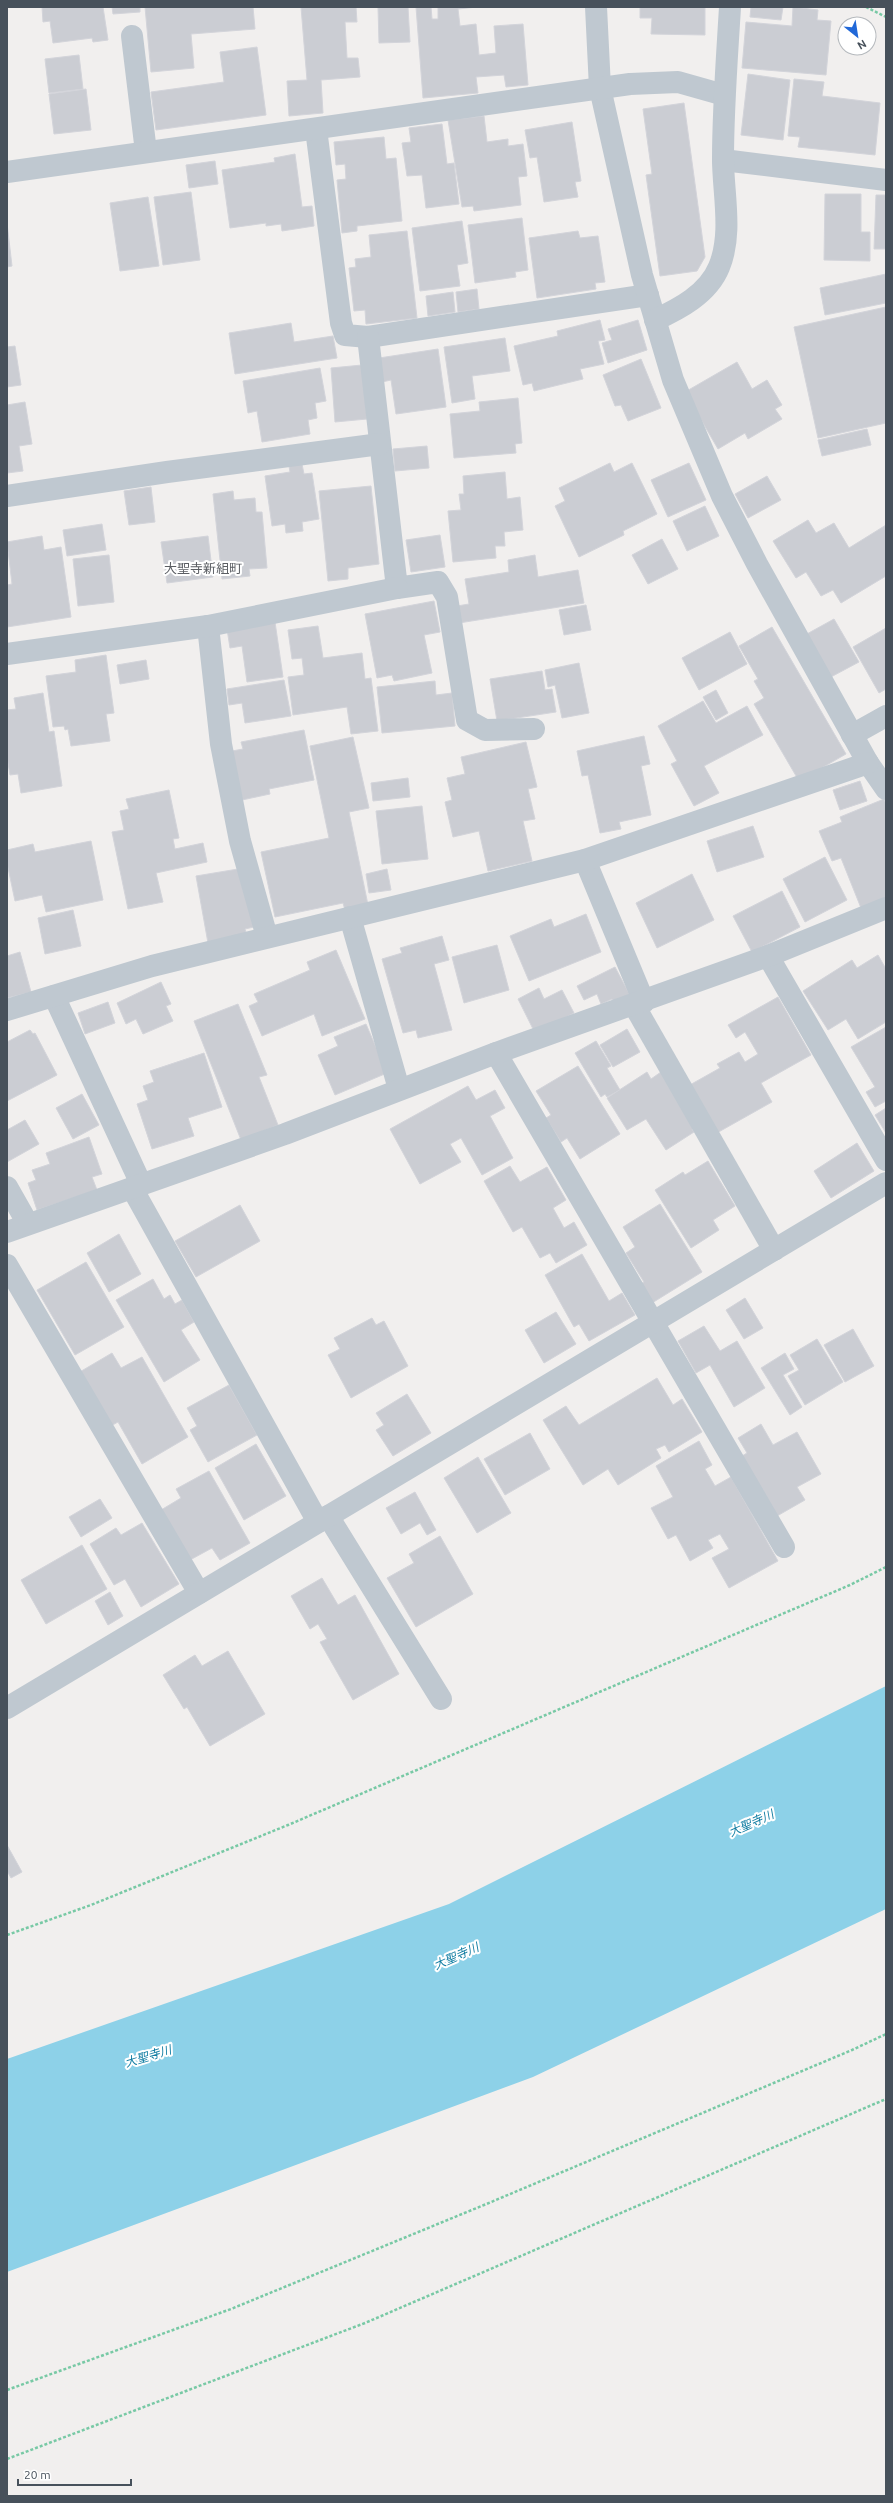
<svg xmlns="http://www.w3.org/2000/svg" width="893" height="2503" viewBox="0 0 893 2503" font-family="Ubuntu,'Noto Sans JP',sans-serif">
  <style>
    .water { fill: #8dd1e8 }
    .building { fill: #cbcdd3; stroke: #d3d4da }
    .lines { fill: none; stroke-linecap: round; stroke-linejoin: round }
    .path { stroke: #78c9a5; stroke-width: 2.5; stroke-dasharray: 3 2; stroke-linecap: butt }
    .service { stroke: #bfc8d0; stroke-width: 22 }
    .minor { stroke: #bfc8d0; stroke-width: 22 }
    .labels { text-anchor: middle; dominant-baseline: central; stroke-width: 4; stroke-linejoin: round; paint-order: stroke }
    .water-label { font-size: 12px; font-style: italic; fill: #127ea3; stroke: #fff }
    .quarter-label { font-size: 13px; fill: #5b5e63; stroke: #fff }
  </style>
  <rect width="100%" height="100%" fill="#f1efee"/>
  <path class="water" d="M886 1686V1909L533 2077 7 2272V2059L449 1904Z"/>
  <g class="building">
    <path d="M42 7H103L108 40 93 42 92 38 53 43 50 21 43 22Z"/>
    <path d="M112 7H140V12L113 14Z"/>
    <path d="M145 7H253L255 29 191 34 194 68 151 72Z"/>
    <path d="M301 7H356L357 22H345L347 58H358L360 77 321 80 323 113 289 116 287 81 307 80Z"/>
    <path d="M378 7H408L410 42 379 43Z"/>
    <path d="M416 7H431L432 19H438V7H477L458 9 460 26 476 24 479 55 496 53 494 26 523 24 528 85 506 87 504 75 476 77 478 93 423 98Z"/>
    <path d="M640 7H705V35L651 34 652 18H640Z"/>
    <path d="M751 7H783L781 20 750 17Z"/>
    <path d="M793 7 818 10 817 20 831 21 826 75 742 68 746 22 792 26Z"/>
    <path d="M257 47 266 115 156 130 151 92 224 82 220 52Z"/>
    <path d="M79 55 83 89 49 93 45 59Z"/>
    <path d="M748 74 790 80 783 140 741 135Z"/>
    <path d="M794 79 824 82 822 96 880 103 875 155 798 147 800 137 788 136Z"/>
    <path d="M86 89 91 130 54 134 49 94Z"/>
    <path d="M684 103 705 257 697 271 660 276 646 175 652 174 643 109Z"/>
    <path d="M484 116 487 142 508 139V146L523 144 527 176 518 177 521 205 474 211 473 206 462 207 448 120Z"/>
    <path d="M572 122 581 181 575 182 578 197 544 202 537 157 530 158 525 130Z"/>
    <path d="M442 124 447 164 454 163 459 204 426 208 422 175 407 176 402 143 411 142 409 128Z"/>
    <path d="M384 137 386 159 396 158 402 221 357 226V231L342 233 337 180 346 179 345 164 336 165 334 142Z"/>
    <path d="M295 154 302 207 312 206 314 226 282 231 281 224 266 226V223L230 228 222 170 275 162 274 158Z"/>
    <path d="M215 161 218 184 189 188 186 165Z"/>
    <path d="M191 192 200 260 163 265 154 197Z"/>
    <path d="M825 194H861V232H870V261L824 260Z"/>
    <path d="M876 195H886V249H874Z"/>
    <path d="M148 197 159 266 120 271 110 203Z"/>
    <path d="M522 218 528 270 515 272 516 277 475 283 468 225Z"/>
    <path d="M462 221 468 263 457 265 460 286 420 291 412 228Z"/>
    <path d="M7 223 12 266 7 267Z"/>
    <path d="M407 231 417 318 366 324 365 310 354 311 349 268 356 267 355 259 371 257 369 235Z"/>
    <path d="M578 231 580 238 598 236 605 282 595 283 596 289 537 298 529 238Z"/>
    <path d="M886 274V303L825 315 820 288Z"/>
    <path d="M477 289 479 309 458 312 456 292Z"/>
    <path d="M453 292 455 312 428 316 426 296Z"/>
    <path d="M886 307V423L818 438 794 327Z"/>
    <path d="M600 320 605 340 598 341 604 364 580 369 583 379 534 391 532 383 523 385 514 346 558 336 557 331Z"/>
    <path d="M638 320 647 350 608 363 602 343 612 340 608 329Z"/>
    <path d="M291 323 294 342 333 336 337 358 235 374 229 333Z"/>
    <path d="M505 338 510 371 472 376 475 399 452 403 444 347Z"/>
    <path d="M15 346 21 385 7 387V347Z"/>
    <path d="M438 349 446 407 396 414 391 380 382 382 379 358Z"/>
    <path d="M641 359 661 408 628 421 621 405 615 406 603 375Z"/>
    <path d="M737 362 752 389 767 380 782 405 775 409 782 419 748 439 745 433 718 449 685 392Z"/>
    <path d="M362 365 367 419 335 422 331 368Z"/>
    <path d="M320 368 326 401 315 403 317 418 308 420 310 434 262 442 257 411 248 413 243 381Z"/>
    <path d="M518 398 522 443 515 444 516 453 454 458 450 414 480 411 479 402Z"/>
    <path d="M25 402 32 444 19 446 23 471 7 473V405Z"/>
    <path d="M867 429 871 445 822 456 818 440Z"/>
    <path d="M427 446 429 468 395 471 393 449Z"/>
    <path d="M610 463 614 472 632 463 657 514 623 531 624 535 579 557 555 506 565 501 559 488Z"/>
    <path d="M689 463 706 500 668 517 651 480Z"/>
    <path d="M302 464 304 474 312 473 319 519 302 522 303 531 286 533 285 524 272 526 265 476 290 472 289 466Z"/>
    <path d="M505 472 507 499 520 497 523 530 504 532 505 546H495L496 558 453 562 448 511 461 510 459 494H464L463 476Z"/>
    <path d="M767 476 781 500 748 518 735 494Z"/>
    <path d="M371 486 379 564 348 568V579L328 581 319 491Z"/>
    <path d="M151 487 155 522 129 525 124 491Z"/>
    <path d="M233 491 234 500 255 498 256 512H262L267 568 249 569 250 576 222 579 213 494Z"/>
    <path d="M705 506 719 536 687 551 673 521Z"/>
    <path d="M808 520 816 533 834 523 849 548 886 525V576L841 603 833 590 821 596 806 572 796 578 773 541Z"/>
    <path d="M102 524 106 550 67 556 63 530Z"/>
    <path d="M440 535 445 567 411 572 406 540Z"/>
    <path d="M42 536 44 550 61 547 71 617 7 627V585L12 584 7 542Z"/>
    <path d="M208 536 213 577 167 583 161 542Z"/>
    <path d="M662 539 678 569 648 584 632 555Z"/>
    <path d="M109 555 114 602 78 606 73 559Z"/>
    <path d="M535 555 538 577 578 570 584 603 459 623 457 606 469 604 465 579 509 572 508 560Z"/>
    <path d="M434 601 440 632 424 635 432 673 394 681 392 675 377 678 365 614Z"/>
    <path d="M586 605 591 630 564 635 559 610Z"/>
    <path d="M834 619 859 662 829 678 805 635Z"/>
    <path d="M275 622 283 677 247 682 242 646 230 648 227 629Z"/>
    <path d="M318 626 323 658 362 653 365 679 371 678 378 731 351 734 347 707 293 715 288 677 304 675 302 658 292 659 288 630Z"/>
    <path d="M772 627 846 754 799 781 754 704 764 698 754 681 758 679 739 646Z"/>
    <path d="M886 628V689L879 693 853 647Z"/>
    <path d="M730 632 747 664 699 690 682 658Z"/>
    <path d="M106 655 114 713 106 714 110 741 71 746 68 729 65 730 64 726 53 727 46 676 76 672 75 660Z"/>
    <path d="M146 660 149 679 120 684 117 665Z"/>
    <path d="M579 663 589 713 562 718 555 685 548 687 545 670Z"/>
    <path d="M542 671 545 690 552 689 556 712 497 721 490 679Z"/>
    <path d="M284 680 291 716 245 723 242 703 229 705 227 689Z"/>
    <path d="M435 681 436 695 452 693 455 726 382 733 377 687Z"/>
    <path d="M716 690 728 713 716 720 703 697Z"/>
    <path d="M43 693 49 732 54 731 62 786 21 793 18 774 10 775 7 757V710L16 709 14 698Z"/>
    <path d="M703 701 716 723 747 706 763 735 704 766 719 793 694 806 671 764 677 761 658 726Z"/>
    <path d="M304 730 314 780 269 789 270 794 242 800 232 751 243 749 241 742Z"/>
    <path d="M644 736 650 764 641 766 651 815 619 822 621 829 600 833 588 775 582 776 577 751Z"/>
    <path d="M353 737 369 808 349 812 368 905 345 910 343 903 275 917 261 852 329 838 310 746Z"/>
    <path d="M526 742 537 787 528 789 535 819 523 821 532 861 488 871 479 831 453 837 445 802 452 800 447 778 465 774 461 757Z"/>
    <path d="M408 778 410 797 373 801 371 783Z"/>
    <path d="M860 781 867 801 840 810 833 790Z"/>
    <path d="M169 790 179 838 173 839 175 849 203 843 207 862 156 873 163 902 128 909 112 832 124 830 120 811 129 809 126 799Z"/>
    <path d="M884 799 886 804V898L861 908 841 858 832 861 819 831 842 822 840 817Z"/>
    <path d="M422 806 428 859 382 864 376 811Z"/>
    <path d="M753 826 764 857 717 872 707 841Z"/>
    <path d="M91 841 103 900 46 912 42 895 15 901 7 863V850L33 844 35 852Z"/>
    <path d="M825 857 847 900 805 922 783 879Z"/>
    <path d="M244 868 254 927 245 929 247 936 208 943 196 876Z"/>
    <path d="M387 869 391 890 369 893 366 874Z"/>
    <path d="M692 874 714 920 657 948 636 903Z"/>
    <path d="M782 891 800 927 752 952 733 916Z"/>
    <path d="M73 910 81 946 45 954 38 918Z"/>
    <path d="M586 914 601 952 529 981 510 936 551 919 554 927Z"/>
    <path d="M442 936 449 960 434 964 452 1030 418 1038 416 1030 403 1033 382 959 402 953 400 948Z"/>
    <path d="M497 945 509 990 464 1003 452 957Z"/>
    <path d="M336 950 365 1019 322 1036 314 1014 262 1036 249 1006 258 1002 254 994 310 970 307 962Z"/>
    <path d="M20 952 31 992 7 998V956Z"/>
    <path d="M878 955 886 969V1022L858 1039 846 1019 828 1030 803 991 852 960 857 968Z"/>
    <path d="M615 967 631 997 615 1005 612 999 601 1004 597 994 584 1000 577 986Z"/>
    <path d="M161 982 171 1004 166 1006 173 1021 143 1034 136 1019 126 1024 117 1003Z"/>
    <path d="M539 988 544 999 562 990 574 1013 535 1033 518 999Z"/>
    <path d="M778 997 811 1055 761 1083 772 1102 715 1134 688 1086 720 1068 717 1064 739 1052 745 1062 758 1054 745 1032 736 1038 728 1025Z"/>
    <path d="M108 1002 115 1023 85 1034 78 1013Z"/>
    <path d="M238 1004 267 1075 259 1077 278 1125 241 1140 194 1021Z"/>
    <path d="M366 1024 387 1073 335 1095 318 1055 338 1046 334 1037Z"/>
    <path d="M886 1027V1101L875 1107 866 1092 875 1087 851 1047Z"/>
    <path d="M627 1029 640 1052 613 1067 600 1045Z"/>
    <path d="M30 1030 33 1034 35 1033 57 1075 7 1101V1042Z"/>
    <path d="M596 1041 611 1066 607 1068 620 1090 607 1097 605 1094 601 1097 575 1053Z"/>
    <path d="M204 1053 222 1107 188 1118 194 1136 152 1149 137 1104 148 1100 143 1086 154 1082 150 1071Z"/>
    <path d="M578 1066 620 1134 580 1159 567 1138 561 1142 546 1118 551 1115 536 1091Z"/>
    <path d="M647 1072 651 1079 661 1072 696 1126 692 1129 694 1132 666 1150 646 1119 627 1130 607 1098Z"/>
    <path d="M468 1086 476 1100 495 1090 505 1108 490 1116 513 1158 482 1175 461 1138 450 1144 461 1162 420 1184 390 1129Z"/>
    <path d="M82 1094 99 1125 73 1139 56 1108Z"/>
    <path d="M886 1108V1133L875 1115Z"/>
    <path d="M25 1120 39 1144 7 1162V1130Z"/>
    <path d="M89 1137 102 1174 92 1177 97 1190 37 1210 28 1183 36 1180 32 1170 50 1164 46 1153Z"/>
    <path d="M857 1143 874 1171 831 1198 814 1171Z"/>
    <path d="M708 1161 735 1206 713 1220 719 1230 691 1248 655 1190 683 1172 685 1175Z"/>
    <path d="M510 1166 520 1182 547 1167 566 1200 553 1208 564 1228 574 1222 587 1245 556 1263 550 1253 540 1258 522 1227 513 1232 484 1181Z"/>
    <path d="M660 1204 702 1272 652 1303 640 1284 644 1282 626 1253 635 1247 623 1227Z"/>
    <path d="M240 1205 260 1241 196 1277 175 1241Z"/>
    <path d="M119 1234 141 1274 109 1292 87 1253Z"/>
    <path d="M582 1254 609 1301 622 1293 635 1315 589 1341 579 1324 574 1327 545 1275Z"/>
    <path d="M86 1262 124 1327 75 1355 37 1290Z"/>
    <path d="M153 1279 164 1299 170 1295 175 1304 182 1300 194 1322 181 1330 200 1360 164 1382 116 1300Z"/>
    <path d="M745 1298 763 1328 744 1339 726 1310Z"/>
    <path d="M556 1312 576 1344 544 1363 525 1330Z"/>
    <path d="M372 1318 376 1325 384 1321 408 1366 351 1398 328 1355 340 1349 334 1338Z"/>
    <path d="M704 1326 720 1351 737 1341 765 1388 734 1407 710 1365 696 1373 678 1341Z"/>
    <path d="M853 1329 874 1366 845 1382 824 1345Z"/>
    <path d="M817 1339 843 1382 805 1405 788 1376 799 1370 790 1355Z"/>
    <path d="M112 1353 121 1368 142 1357 188 1437 142 1464 118 1422 109 1427 78 1373Z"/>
    <path d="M785 1353 794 1369 783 1375 802 1407 790 1415 761 1368Z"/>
    <path d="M657 1378 673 1405 682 1399 702 1432 669 1452 665 1445 656 1449 661 1458 618 1485 608 1469 583 1485 543 1420 566 1406 579 1425Z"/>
    <path d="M229 1385 257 1435 208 1462 190 1430 197 1426 187 1408Z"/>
    <path d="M407 1394 431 1433 393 1456 376 1430 384 1425 376 1413Z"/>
    <path d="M761 1424 773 1445 797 1432 821 1474 797 1487 805 1500 777 1516 742 1456 747 1453 738 1438Z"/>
    <path d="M530 1433 550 1469 505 1495 484 1459Z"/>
    <path d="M699 1441 712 1465 705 1469 715 1486 731 1477 778 1561 729 1588 712 1558 729 1549 720 1534 708 1540 713 1548 690 1561 676 1535 668 1539 651 1508 673 1497 656 1466Z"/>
    <path d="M256 1444 286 1496 244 1520 215 1468Z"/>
    <path d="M478 1457 511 1513 477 1533 444 1478Z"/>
    <path d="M209 1471 250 1543 220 1560 212 1548 190 1560 161 1510 181 1498 176 1489Z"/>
    <path d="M415 1492 436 1530 427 1535 420 1523 401 1534 386 1508Z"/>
    <path d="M100 1499 112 1518 81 1537 69 1517Z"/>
    <path d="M142 1523 179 1584 141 1607 125 1579 114 1585 90 1544 116 1528 121 1535Z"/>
    <path d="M440 1536 473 1594 416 1627 387 1578 414 1563 409 1554Z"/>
    <path d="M82 1545 107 1589 46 1624 21 1580Z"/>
    <path d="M322 1578 338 1605 355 1595 399 1674 353 1700 320 1642 327 1639 318 1624 310 1629 291 1596Z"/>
    <path d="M110 1592 123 1616 108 1625 95 1601Z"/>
    <path d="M228 1651 265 1714 210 1746 187 1707 184 1709 163 1675 195 1655 202 1666Z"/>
    <path d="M7 1845 22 1872 11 1878 7 1871Z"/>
  </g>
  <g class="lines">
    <g class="path">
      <path d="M866 7 886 17"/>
      <path d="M7 1935 91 1905 288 1825 850 1585 886 1567"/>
      <path d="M7 2390 231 2309 484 2205 852 2050 886 2034"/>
      <path d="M7 2459 365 2323 886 2099"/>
    </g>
    <g class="service">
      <path d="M132 36 146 152"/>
      <path d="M316 129 341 323 345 335 368 337 648 295"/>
      <path d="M368 337 397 588 438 582 447 597 467 720 485 730 534 729"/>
      <path d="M7 496 167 472 380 444"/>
      <path d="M208 626 221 744 240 841 267 937"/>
      <path d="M852 735 886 716"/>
      <path d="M585 860 644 1002"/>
      <path d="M350 917 399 1089"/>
      <path d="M768 956 886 1160"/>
      <path d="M54 996 141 1184"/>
      <path d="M634 1005 774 1250"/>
      <path d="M496 1053 784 1547"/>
      <path d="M7 1187 28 1224"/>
      <path d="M132 1188 318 1522"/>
      <path d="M7 1265 199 1593"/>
      <path d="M328 1516 441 1699"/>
    </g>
    <g class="minor">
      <path d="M596 7 600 88 642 275 673 380 722 496 757 564 868 763 886 789"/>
      <path d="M723 160 886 180"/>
      <path d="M7 172 630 84 678 82 724 95"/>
      <path d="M655 320C679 309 708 294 719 267 733 234 723 193 723 159 723 108 727 58 730 7"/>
      <path d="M7 654 208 626 397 588"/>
      <path d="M7 1010 152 966 585 860 868 763"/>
      <path d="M7 1232 285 1134 496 1053 768 956 886 908"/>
      <path d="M7 1708 886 1183"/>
    </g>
  </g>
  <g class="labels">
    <g class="water-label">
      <text transform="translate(751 1823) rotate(-24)">大聖寺川</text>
      <text transform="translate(456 1956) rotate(-24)">大聖寺川</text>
      <text transform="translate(148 2056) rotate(-17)">大聖寺川</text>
    </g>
    <g class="quarter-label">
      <text x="203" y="568">大聖寺新組町</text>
    </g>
  </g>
  <rect width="893" height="2503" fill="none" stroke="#47515b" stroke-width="16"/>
  <g transform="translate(857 36) rotate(150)"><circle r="19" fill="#ffffff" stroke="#b5b9bd"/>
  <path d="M0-3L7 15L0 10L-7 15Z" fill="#2168d8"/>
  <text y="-6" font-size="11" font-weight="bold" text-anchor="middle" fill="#47515b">N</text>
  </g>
  <path d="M18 2479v6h113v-6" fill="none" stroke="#47515b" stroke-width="2"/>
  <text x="24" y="2479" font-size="12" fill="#47515b" stroke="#ffffff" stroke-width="3" paint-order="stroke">20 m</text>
</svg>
